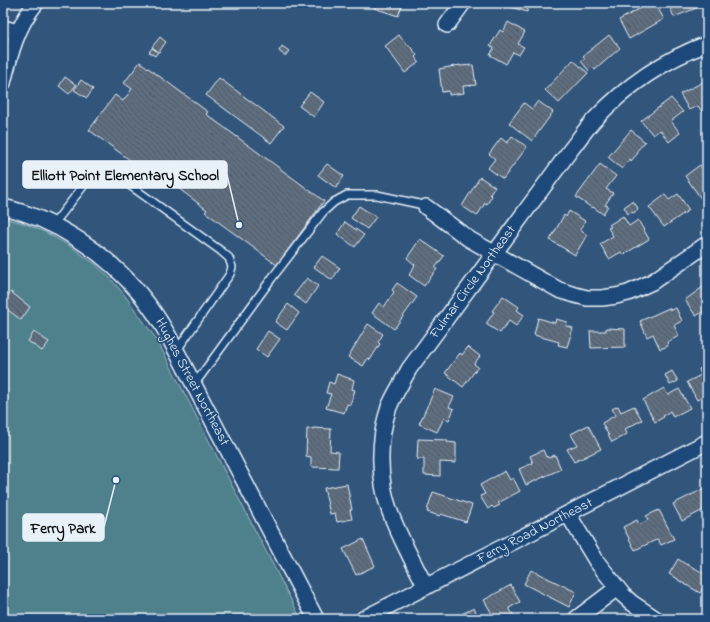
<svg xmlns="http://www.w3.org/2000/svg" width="710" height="622" viewBox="0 0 710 622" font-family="'Indie Flower',sans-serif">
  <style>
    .green { fill: #4f818c; stroke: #9cb9c2 }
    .building { fill: url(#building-back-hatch); stroke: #e8f1f8 }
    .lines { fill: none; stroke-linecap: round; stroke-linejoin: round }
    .service-casing { stroke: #e8f1f8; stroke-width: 10 }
    .minor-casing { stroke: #e8f1f8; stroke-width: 18 }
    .service { stroke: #1f4a7a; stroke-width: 7 }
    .minor { stroke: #1f4a7a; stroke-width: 15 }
    .labels { text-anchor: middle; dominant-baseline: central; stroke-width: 3; stroke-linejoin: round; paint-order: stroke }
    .street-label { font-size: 14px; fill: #e8f1f8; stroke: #1f4a7a }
    .leader { fill: none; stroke: #e8f1f8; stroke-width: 1.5 }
    .callout-dot { fill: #e8f1f8; stroke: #1f4a7a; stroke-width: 1.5 }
    .callout { fill: #e8f1f8; stroke: #e8f1f8; stroke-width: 1.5 }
    .callout-label { font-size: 15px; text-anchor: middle; font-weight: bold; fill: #111 }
  </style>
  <defs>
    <pattern id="building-back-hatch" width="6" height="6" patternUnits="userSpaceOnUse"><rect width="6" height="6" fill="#5f6e7f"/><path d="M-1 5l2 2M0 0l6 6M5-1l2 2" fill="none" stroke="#515962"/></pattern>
  </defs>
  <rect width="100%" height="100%" fill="#32557c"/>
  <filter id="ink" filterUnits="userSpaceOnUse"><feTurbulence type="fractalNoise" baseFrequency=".025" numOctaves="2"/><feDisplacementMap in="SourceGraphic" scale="8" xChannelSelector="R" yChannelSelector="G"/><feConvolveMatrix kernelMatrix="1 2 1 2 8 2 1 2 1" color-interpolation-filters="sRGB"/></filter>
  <g filter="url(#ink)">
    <path class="green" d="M3 218 23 223 45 232 70 246 95 264 110 278 123 293 157 340 301 619H3Z"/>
    <g class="building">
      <path d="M376 3H403L398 16 374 8Z"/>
      <path d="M512 3H529L527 12 511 7Z"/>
      <path d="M650 3H655L664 19 629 39 619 20Z"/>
      <path d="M668 3H704V5L674 17Z"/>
      <path d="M508 22 525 32 518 44 524 47 519 55 513 52 506 64 490 55 494 48 490 46 500 30 503 32Z"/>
      <path d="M399 35 407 45 408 44 417 55 415 57 419 62 405 73 385 46Z"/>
      <path d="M609 35 620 48 595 70 593 67 589 71 581 61 585 58 583 56Z"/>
      <path d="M160 37 166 42 159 52 152 47Z"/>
      <path d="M282 46 289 51 285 56 279 51Z"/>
      <path d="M152 48 158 52 155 56 149 52Z"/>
      <path d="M573 60 588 73 559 103 545 90Z"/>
      <path d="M140 62 208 112 206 114 324 201 277 265 205 212 207 210 161 175 157 180 89 130 115 95 123 101 132 89 124 83Z"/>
      <path d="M460 65V66L473 65 476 85 463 86 464 93 449 95V91L442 92 439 69Z"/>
      <path d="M65 77 76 85 69 94 59 86Z"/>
      <path d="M219 78 284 126 271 143 206 95Z"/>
      <path d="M81 80 93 89 87 98 74 90Z"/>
      <path d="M707 80V110L702 112 698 106 689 110 680 94Z"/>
      <path d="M310 92 324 102 314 117 299 106Z"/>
      <path d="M671 98 683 112 671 121 680 133 669 142 660 130 653 135 641 121Z"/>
      <path d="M538 101 553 112 532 141 509 123 524 103 532 109Z"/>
      <path d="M631 130 645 142 636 152 638 153 631 161 630 159 622 169 608 157Z"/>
      <path d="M512 136 527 147 503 179 488 168 495 159 489 154 501 138 507 143Z"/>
      <path d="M327 164 344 176 336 188 318 175Z"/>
      <path d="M600 164 616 176 606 189 613 193 605 205 608 206 603 214 593 207 592 208 576 197Z"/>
      <path d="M700 165 707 174V196L702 200 685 176Z"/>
      <path d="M480 177 495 187 490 194 492 196 487 204 485 203 477 216 462 206Z"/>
      <path d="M678 194 689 210 664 227 649 207 665 195 669 200Z"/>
      <path d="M633 201 638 208 637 209 638 210 633 213 632 212 628 214 624 207Z"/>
      <path d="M359 206 376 217 367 229 351 218Z"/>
      <path d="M569 211 585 221 580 230 587 235 575 255 550 240 564 215 566 217Z"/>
      <path d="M623 216 629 226 638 220 649 239 623 255 621 252 609 259 600 244 613 236 608 228 611 227 609 225Z"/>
      <path d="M345 222 364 235 355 247 337 234Z"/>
      <path d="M420 239 444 256 435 268 437 269 424 286 409 275 415 265 407 258Z"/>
      <path d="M322 256 340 268 332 280 314 267Z"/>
      <path d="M307 278 318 286 306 304 294 295Z"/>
      <path d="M397 283 417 297 394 329 372 313 379 303 384 307 394 292 392 290Z"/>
      <path d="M707 284V309L696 316 685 300Z"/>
      <path d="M11 292 30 307 21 320 3 306V301Z"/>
      <path d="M503 296 519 307 517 310 524 315 516 326 509 321 500 333 486 324 494 312 492 311Z"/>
      <path d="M288 304 299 313 287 330 275 322Z"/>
      <path d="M669 308 670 310 676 308 682 321 674 325 679 336 667 342 668 346 660 349 653 334 647 337 640 321Z"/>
      <path d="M538 318 555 323 556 319 567 322 566 326 573 328 567 347 558 345 559 342 534 335Z"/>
      <path d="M368 324 383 334 378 342 380 344 370 360 368 358 363 366 348 357Z"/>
      <path d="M606 328 625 329V347L591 348 590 331H606Z"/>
      <path d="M268 331 280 339 267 357 256 349Z"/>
      <path d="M34 332 49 342 42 351 28 341Z"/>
      <path d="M468 347 480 356 474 364 478 367 463 387 445 373 460 353 462 355Z"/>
      <path d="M707 362V395L697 400 687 382 701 375 699 369 704 366 703 365Z"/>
      <path d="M672 371 678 381 670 385 665 375Z"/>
      <path d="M337 374 354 380 352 389 355 390 350 405 347 404 344 413 326 408 331 394 326 393 329 382 334 384Z"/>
      <path d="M664 388 668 395 679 389 690 408 673 417 670 411 663 416 664 417 655 422 643 400Z"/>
      <path d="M435 389 454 397 449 407 454 409 449 420 444 418 437 432 419 424Z"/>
      <path d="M618 406 621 412 634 406 642 420 625 429 627 434 612 442 602 423 616 415 612 409Z"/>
      <path d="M588 425 601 449 574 462 567 449 577 445 571 434Z"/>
      <path d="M313 428 331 429 330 451 339 452 338 468 311 467V457L306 456 307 429H313Z"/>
      <path d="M418 439 447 440V442L456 443V463L440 462V476L424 475V459H417Z"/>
      <path d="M543 450 546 457 547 456 548 458 555 455 561 469 526 485 519 469 533 463 530 456Z"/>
      <path d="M505 471 510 480 513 478 520 491 498 503 500 505 494 508 492 506 488 509 480 496 485 494 480 485Z"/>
      <path d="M347 484 352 510H350L352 519 337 522 335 513 330 514 324 488Z"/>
      <path d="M707 487V508L682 521 673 504Z"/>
      <path d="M433 492 472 505 466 522 441 514 440 516 427 512 428 510H427Z"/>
      <path d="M659 510 674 539 661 545 658 539 635 550 623 527 637 520 639 525 648 520 646 516Z"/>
      <path d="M363 539 375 566 356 575 343 549Z"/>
      <path d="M678 559 687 565V564L707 575V582L700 593 678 580V579L669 574Z"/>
      <path d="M531 570 576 592 569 607 524 584Z"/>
      <path d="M511 585 520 602 509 608 515 618 514 619H495L484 600Z"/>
      <path d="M474 608 479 619H451Z"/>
    </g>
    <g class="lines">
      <defs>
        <g id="service">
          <path d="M53 225 88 180 95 173 101 169 110 171 221 251 229 258 232 267 230 274 177 350"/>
          <path d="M194 385 272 278 323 212 334 202 347 195H377L419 204 426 207"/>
        </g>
        <g id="minor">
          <path d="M447 25 463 3"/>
          <path d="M3 28 18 32"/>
          <path d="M3 83C10 54 17 26 36 3"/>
          <path d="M3 207C56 219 106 253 140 294 151 307 160 321 168 335L316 619"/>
          <path d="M426 207 469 239 559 290 575 295 587 298H602L616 296 628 293 652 282 707 244"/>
          <path d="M568 514 597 562 623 595 632 603 656 619"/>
          <path d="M426 587C413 562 400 538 390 512 378 479 378 440 389 407 394 395 403 381 409 369L572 148C579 139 586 129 593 121 625 87 663 60 707 44"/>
          <path d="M363 619 707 442"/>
          <path d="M576 619 617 588"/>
        </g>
      </defs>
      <use href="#service" class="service-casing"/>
      <use href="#minor" class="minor-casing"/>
      <use href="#service" class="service"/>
      <use href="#minor" class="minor"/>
    </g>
  </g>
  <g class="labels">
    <g class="street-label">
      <text transform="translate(473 282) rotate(-54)">Fulmar Circle Northeast</text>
      <text transform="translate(192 382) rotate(62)">Hughes Street Northeast</text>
      <text transform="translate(535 531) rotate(-27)">Ferry Road Northeast</text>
    </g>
  </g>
  <path class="leader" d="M239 225L227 175M116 480L104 527"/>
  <g class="callout-dot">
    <circle cx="239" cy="225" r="4"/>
    <circle cx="116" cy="480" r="4"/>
  </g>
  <g class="callout">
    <rect x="23" y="161" width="204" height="27" rx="4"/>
    <rect x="23" y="514" width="81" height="27" rx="4"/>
  </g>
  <g class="callout-label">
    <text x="125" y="180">Elliott Point Elementary School</text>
    <text x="63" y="533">Ferry Park</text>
  </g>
  <rect width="710" height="622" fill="none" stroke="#1f4a7a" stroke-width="16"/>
  <rect x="8" y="8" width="694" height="606" fill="none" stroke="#e8f1f8" stroke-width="1.5" filter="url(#ink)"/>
</svg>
